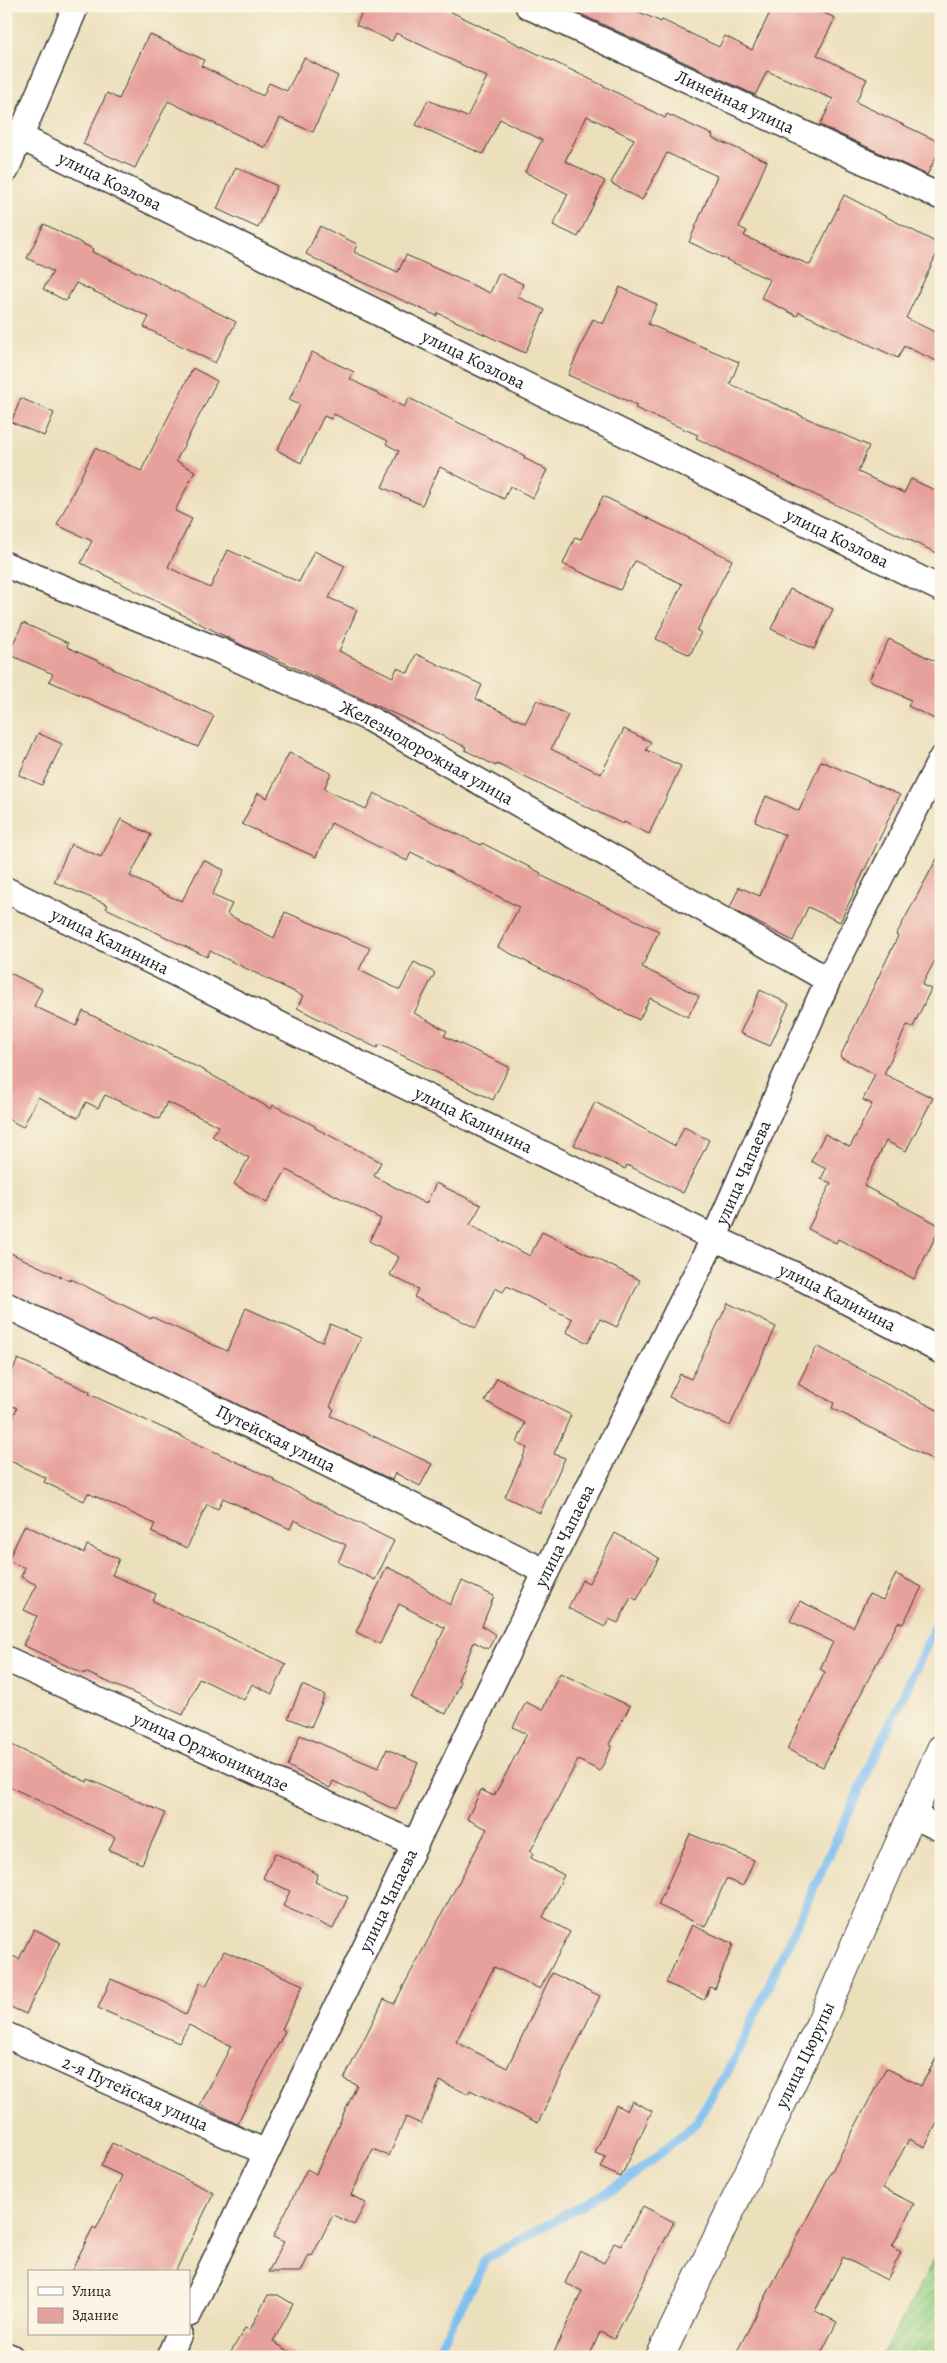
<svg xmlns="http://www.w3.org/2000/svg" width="947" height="2363" viewBox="0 0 947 2363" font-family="Alegreya,serif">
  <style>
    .garden { fill: url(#garden-furrows); stroke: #5a7650 }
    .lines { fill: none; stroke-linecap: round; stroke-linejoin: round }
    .stream { stroke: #7dbef2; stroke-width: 9 }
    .building { fill: #e7a19c }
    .street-casing { stroke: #3b3934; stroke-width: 28 }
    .secondary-casing { stroke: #3b3934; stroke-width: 30 }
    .street { stroke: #fff; stroke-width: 25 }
    .secondary { stroke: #fff; stroke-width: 28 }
    .labels { text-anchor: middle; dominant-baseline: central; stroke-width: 5; stroke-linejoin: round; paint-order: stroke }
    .street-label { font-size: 18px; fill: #1c1c1c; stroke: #fcf5e5 }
  </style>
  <defs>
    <pattern id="garden-furrows" width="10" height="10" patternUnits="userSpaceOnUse" patternTransform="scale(1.25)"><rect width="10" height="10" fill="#97d185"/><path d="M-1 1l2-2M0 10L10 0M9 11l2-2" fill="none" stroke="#82b372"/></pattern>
  </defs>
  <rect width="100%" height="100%" fill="#fcf5e5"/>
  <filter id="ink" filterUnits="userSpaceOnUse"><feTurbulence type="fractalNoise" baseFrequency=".02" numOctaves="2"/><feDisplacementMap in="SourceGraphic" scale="10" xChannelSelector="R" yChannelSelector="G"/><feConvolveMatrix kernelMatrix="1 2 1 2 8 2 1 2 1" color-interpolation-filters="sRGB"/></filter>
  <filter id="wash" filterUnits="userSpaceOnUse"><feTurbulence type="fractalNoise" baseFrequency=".0096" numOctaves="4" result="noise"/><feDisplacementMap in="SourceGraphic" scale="20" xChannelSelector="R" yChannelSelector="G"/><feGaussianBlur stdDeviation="1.12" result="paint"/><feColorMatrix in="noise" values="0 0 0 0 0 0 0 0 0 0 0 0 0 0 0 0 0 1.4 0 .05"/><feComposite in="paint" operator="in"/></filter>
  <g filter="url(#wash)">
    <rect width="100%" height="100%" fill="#ecdfbc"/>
    <path class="garden" d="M941 2248V2357H881Z"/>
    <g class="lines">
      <path class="stream" d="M434 2357 486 2259 630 2178 694 2125 732 2064 941 1614"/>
    </g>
    <g id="blocks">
      <g class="building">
        <path d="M365 6H439L602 85 665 118 667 114 713 135 712 138 767 161 739 227 747 231 744 236 810 265 844 195 941 245 906 318 941 335V363L904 346 898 358 799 312 797 316 761 298 770 280 689 242 717 176 667 153 642 200 611 183 634 139 587 116 565 161 605 181 578 237 553 225 568 194 525 172 542 140 500 119 483 154 416 125 428 100 467 117 487 77 396 33 392 41 356 25Z"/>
        <path d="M563 6H626L661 22 662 20 719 47 725 36 752 50 773 6H809L835 18 817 55 867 79 856 102 941 143V147L927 175 820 125 833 99 767 71 755 95Z"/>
        <path d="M149 34 204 60 201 66 263 96 269 83 287 91 304 58 338 76 313 132 280 118 265 148 168 101 135 168 83 144 107 93 119 99Z"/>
        <path d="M236 167 277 186 258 228 217 209Z"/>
        <path d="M44 224 93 249 92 252 146 276 236 322 215 363 144 327 149 317 76 283 66 301 43 289 53 272 27 258Z"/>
        <path d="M320 226 357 244 354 252 398 272 406 255 490 293 499 273 523 284 518 297 545 310 525 353 438 313 437 316 344 274 306 254Z"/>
        <path d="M620 287 657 304 648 324 739 362 730 384 869 446 858 472 904 493 911 479 941 493V555L696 438 698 435 635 408 637 405 568 375 593 319 603 324Z"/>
        <path d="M312 352 354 372 350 379 404 407 409 398 525 456 524 458 547 470 533 498 510 486 504 499 440 467 422 505 382 487 399 451 386 444 388 441 334 414 331 419 324 416 301 463 277 450 300 405 289 400Z"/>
        <path d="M193 368 217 381 176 461 195 471 175 511 192 519 168 567 210 588 228 550 299 582 314 551 345 566 329 598 357 610 339 651 393 677 397 668 408 673 416 654 482 685 476 699 525 723 537 700 568 715 551 749 601 774 624 729 651 742 646 750 681 766 649 834 624 822 623 824 497 764 496 766 465 750 466 747 259 651 258 652 244 646 81 563 92 541 57 525 95 448 141 471Z"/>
        <path d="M21 398 54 413 44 436 11 422Z"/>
        <path d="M603 496 732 560 697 631 701 632 690 655 656 639 682 584 635 561 620 590 563 564 575 537 581 539Z"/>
        <path d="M790 589 833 609 814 649 771 629Z"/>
        <path d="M23 623 68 643 67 647 113 668V669L214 716 198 747 49 681 53 674 8 654Z"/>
        <path d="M889 639 941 664V722L908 706 911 700 869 680Z"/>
        <path d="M38 733 62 744 42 785 19 775Z"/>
        <path d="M289 753 331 773 324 789 366 809 374 793 446 829 481 845 482 843 541 873 540 875 659 931 642 967 699 996 688 1017 650 998 639 1020 498 947 519 907 411 852 407 861 331 823 316 857 242 824 258 793 267 798Z"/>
        <path d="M821 761 900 795 840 922 808 907 793 941 730 908 739 887 760 896 785 835 755 822 766 796 799 811Z"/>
        <path d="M121 819 151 835 130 876 171 897 182 901 203 860 224 870 212 895 232 904 227 914 274 938 285 912 370 948 359 970 400 990 414 962 435 973 414 1013 447 1031 444 1036 509 1067 493 1100 379 1044 377 1048 297 1008 303 996 210 951 207 957 106 908 108 905 54 882 71 844 101 857Z"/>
        <path d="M941 851V949L922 985 931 989 913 1027 907 1025 884 1074 933 1098 906 1151 886 1141 864 1186 941 1226 914 1279 838 1239 836 1243 808 1229 831 1183 821 1179 826 1169 811 1161 825 1134 850 1147 872 1104 863 1100 875 1074 840 1057 898 936 896 935Z"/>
        <path d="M6 971 42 989 34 1006 76 1026 83 1011 203 1070 271 1109 273 1105 315 1126V1128L381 1162 374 1176 426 1204 436 1183 481 1205 470 1225 530 1256 542 1232 640 1280 617 1327 600 1319 588 1343 566 1332 572 1319 507 1286 503 1292 495 1288 476 1328 414 1297 418 1289 390 1275 399 1257 369 1241 381 1219 286 1170 267 1203 234 1184 249 1158 212 1136 219 1126 167 1102 159 1119 105 1095 98 1108 86 1102 78 1118 38 1097 23 1127 6 1118Z"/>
        <path d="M760 990 789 1004 770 1046 740 1033Z"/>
        <path d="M595 1102 675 1146 684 1127 709 1140 683 1193 627 1165 625 1169 574 1145Z"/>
        <path d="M6 1251 70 1281 71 1279 151 1319 152 1317 227 1351 246 1308 322 1342 330 1324 361 1338 330 1407 334 1409 331 1416 432 1464 420 1486 395 1473 392 1480 6 1291Z"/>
        <path d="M728 1303 776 1327 730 1426 669 1397 680 1374 691 1379Z"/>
        <path d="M817 1346 941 1412V1464L832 1408 834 1403 798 1384Z"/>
        <path d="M18 1359 90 1392 89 1394 274 1479V1481L394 1541 375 1580 338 1562 346 1545 294 1520 290 1529 223 1498 218 1509 207 1504 187 1548 151 1532 155 1524 88 1493 84 1501 44 1482 46 1478 6 1459V1433L17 1408 6 1403V1384Z"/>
        <path d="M497 1378 571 1415 554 1454 565 1458 540 1513 505 1497 527 1448 517 1443 525 1423 485 1401Z"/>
        <path d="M25 1525 84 1553 87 1545 119 1559 112 1575 156 1594 153 1601 286 1664 272 1694 252 1684 244 1700 199 1678 183 1715 85 1672 84 1674 23 1645 37 1616 24 1610 37 1585 21 1577 25 1568 8 1560Z"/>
        <path d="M615 1533 659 1558 637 1600 631 1597 618 1623 609 1619 605 1627 568 1608 582 1580 589 1583Z"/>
        <path d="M387 1567 410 1578 450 1605 462 1581 494 1596 482 1626 496 1635 488 1649 474 1642 458 1680 461 1682 446 1714 411 1698 445 1628 399 1604 380 1644 356 1632Z"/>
        <path d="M896 1574 922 1587 903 1624 898 1622 823 1767 787 1749 825 1672 820 1669 833 1642 790 1621 800 1601 853 1627 869 1594 883 1600Z"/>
        <path d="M560 1673 630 1706 609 1744 612 1746 600 1771 578 1760 530 1852 533 1853 531 1858 564 1875 543 1917 570 1932 540 1989 494 1967 456 2042 507 2068 552 1973 600 1996 538 2123 470 2090 468 2094 440 2081 421 2124 406 2117 389 2156 373 2149 351 2195 366 2203 354 2225 333 2215 312 2256 309 2255 301 2272H268L284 2242 273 2237 307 2169 316 2174 357 2085 344 2079 384 1999 394 2004 487 1829 467 1819 481 1790 494 1796 527 1734 513 1727 526 1702 542 1710Z"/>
        <path d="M302 1685 325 1695 311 1727 288 1718Z"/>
        <path d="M300 1735 378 1768 387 1749 418 1763 396 1810 333 1781 330 1788 288 1766Z"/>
        <path d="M6 1742 87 1782 88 1779 165 1813 142 1864 109 1850 115 1837 6 1785Z"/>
        <path d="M690 1834 754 1860 743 1886 726 1879 705 1927 658 1905Z"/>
        <path d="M275 1853 318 1874 315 1882 348 1897 333 1929 283 1906 290 1891 263 1878Z"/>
        <path d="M692 1925 733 1944 715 1989 710 1987 704 2000 666 1983Z"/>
        <path d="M34 1929 60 1942 26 2014 6 2005V1953L19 1959Z"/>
        <path d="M224 1951 303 1985 282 2029 285 2031 237 2124 200 2105 231 2046 189 2025 179 2043 98 2008 111 1979 171 2005 186 2015 200 1983 206 1986Z"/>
        <path d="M941 2049V2115L925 2147 909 2139 883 2188 914 2204 892 2247 901 2252 887 2280 843 2257 815 2311 837 2322 819 2357H734L886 2068 921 2086Z"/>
        <path d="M632 2101 652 2111 621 2177 601 2168 606 2157 595 2153 616 2105 627 2111Z"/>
        <path d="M112 2143 214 2193 175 2272H71L93 2227 96 2229 122 2176 101 2166Z"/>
        <path d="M643 2206 674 2222 614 2339 600 2332 589 2357H552L582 2291 565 2283 580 2251 604 2263 614 2243 621 2246Z"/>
        <path d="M268 2295H278L293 2304 273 2342 300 2357H228L245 2328 250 2330Z"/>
      </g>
    </g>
  </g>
  <g filter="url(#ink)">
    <use href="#blocks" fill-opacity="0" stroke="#3b3934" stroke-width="1"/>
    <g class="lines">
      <defs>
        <g id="street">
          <path id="s1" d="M528 6 941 197"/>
          <path id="s2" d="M6 130 941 589"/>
          <path d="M6 170 76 6"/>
          <path id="s3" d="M6 565 218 650 366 717 828 980"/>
          <path id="s4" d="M6 890 714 1238 806 1280 941 1351"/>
          <path id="s5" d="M6 1305 546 1572"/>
          <path id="s6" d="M6 1659 415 1844"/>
          <path d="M912 1815 941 1829"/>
          <path id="s7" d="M6 2035 265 2152"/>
          <path id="s8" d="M189 2314 546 1572 714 1238 828 980 941 759"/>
          <path d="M6 2355 11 2357"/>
          <path d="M169 2357 179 2334"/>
        </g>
        <g id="secondary">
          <path id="s9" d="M660 2357 820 2024 941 1749"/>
        </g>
      </defs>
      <use href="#street" class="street-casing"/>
      <use href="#secondary" class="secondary-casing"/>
      <use href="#street" class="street"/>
      <use href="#secondary" class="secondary"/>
    </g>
  </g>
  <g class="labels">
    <g class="street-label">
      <text stroke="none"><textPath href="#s1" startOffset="228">Линейная улица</textPath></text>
      <text stroke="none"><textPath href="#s2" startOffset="116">улица Козлова</textPath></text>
      <text stroke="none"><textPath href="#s2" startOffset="521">улица Козлова</textPath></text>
      <text stroke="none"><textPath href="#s2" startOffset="926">улица Козлова</textPath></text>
      <text stroke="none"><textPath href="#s3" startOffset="461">Железнодорожная улица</textPath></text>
      <text stroke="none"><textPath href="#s4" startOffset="116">улица Калинина</textPath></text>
      <text stroke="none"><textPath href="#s4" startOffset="521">улица Калинина</textPath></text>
      <text stroke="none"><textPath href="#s8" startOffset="1269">улица Чапаева</textPath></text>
      <text stroke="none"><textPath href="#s4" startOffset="926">улица Калинина</textPath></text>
      <text stroke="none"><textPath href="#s5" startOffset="301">Путейская улица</textPath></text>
      <text stroke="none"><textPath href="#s8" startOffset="864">улица Чапаева</textPath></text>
      <text stroke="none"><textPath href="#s6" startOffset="225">улица Орджоникидзе</textPath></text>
      <text stroke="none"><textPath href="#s8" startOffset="459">улица Чапаева</textPath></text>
      <text stroke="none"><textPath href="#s9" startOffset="335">улица Цюрупы</textPath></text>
      <text stroke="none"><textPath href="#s7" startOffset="142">2-я Путейская улица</textPath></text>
    </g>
  </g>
  <rect width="947" height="2363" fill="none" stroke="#fcf5e5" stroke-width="25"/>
  <rect x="28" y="2270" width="162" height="65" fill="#fcf5e5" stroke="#a29e95"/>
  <rect x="38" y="2287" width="25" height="8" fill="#ffffff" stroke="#a29e95"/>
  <text x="72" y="2296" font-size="15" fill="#1c1c1c">Улица</text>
  <rect x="38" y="2308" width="25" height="15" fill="#e7a19c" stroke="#a29e95"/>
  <text x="72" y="2320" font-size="15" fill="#1c1c1c">Здание</text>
</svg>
